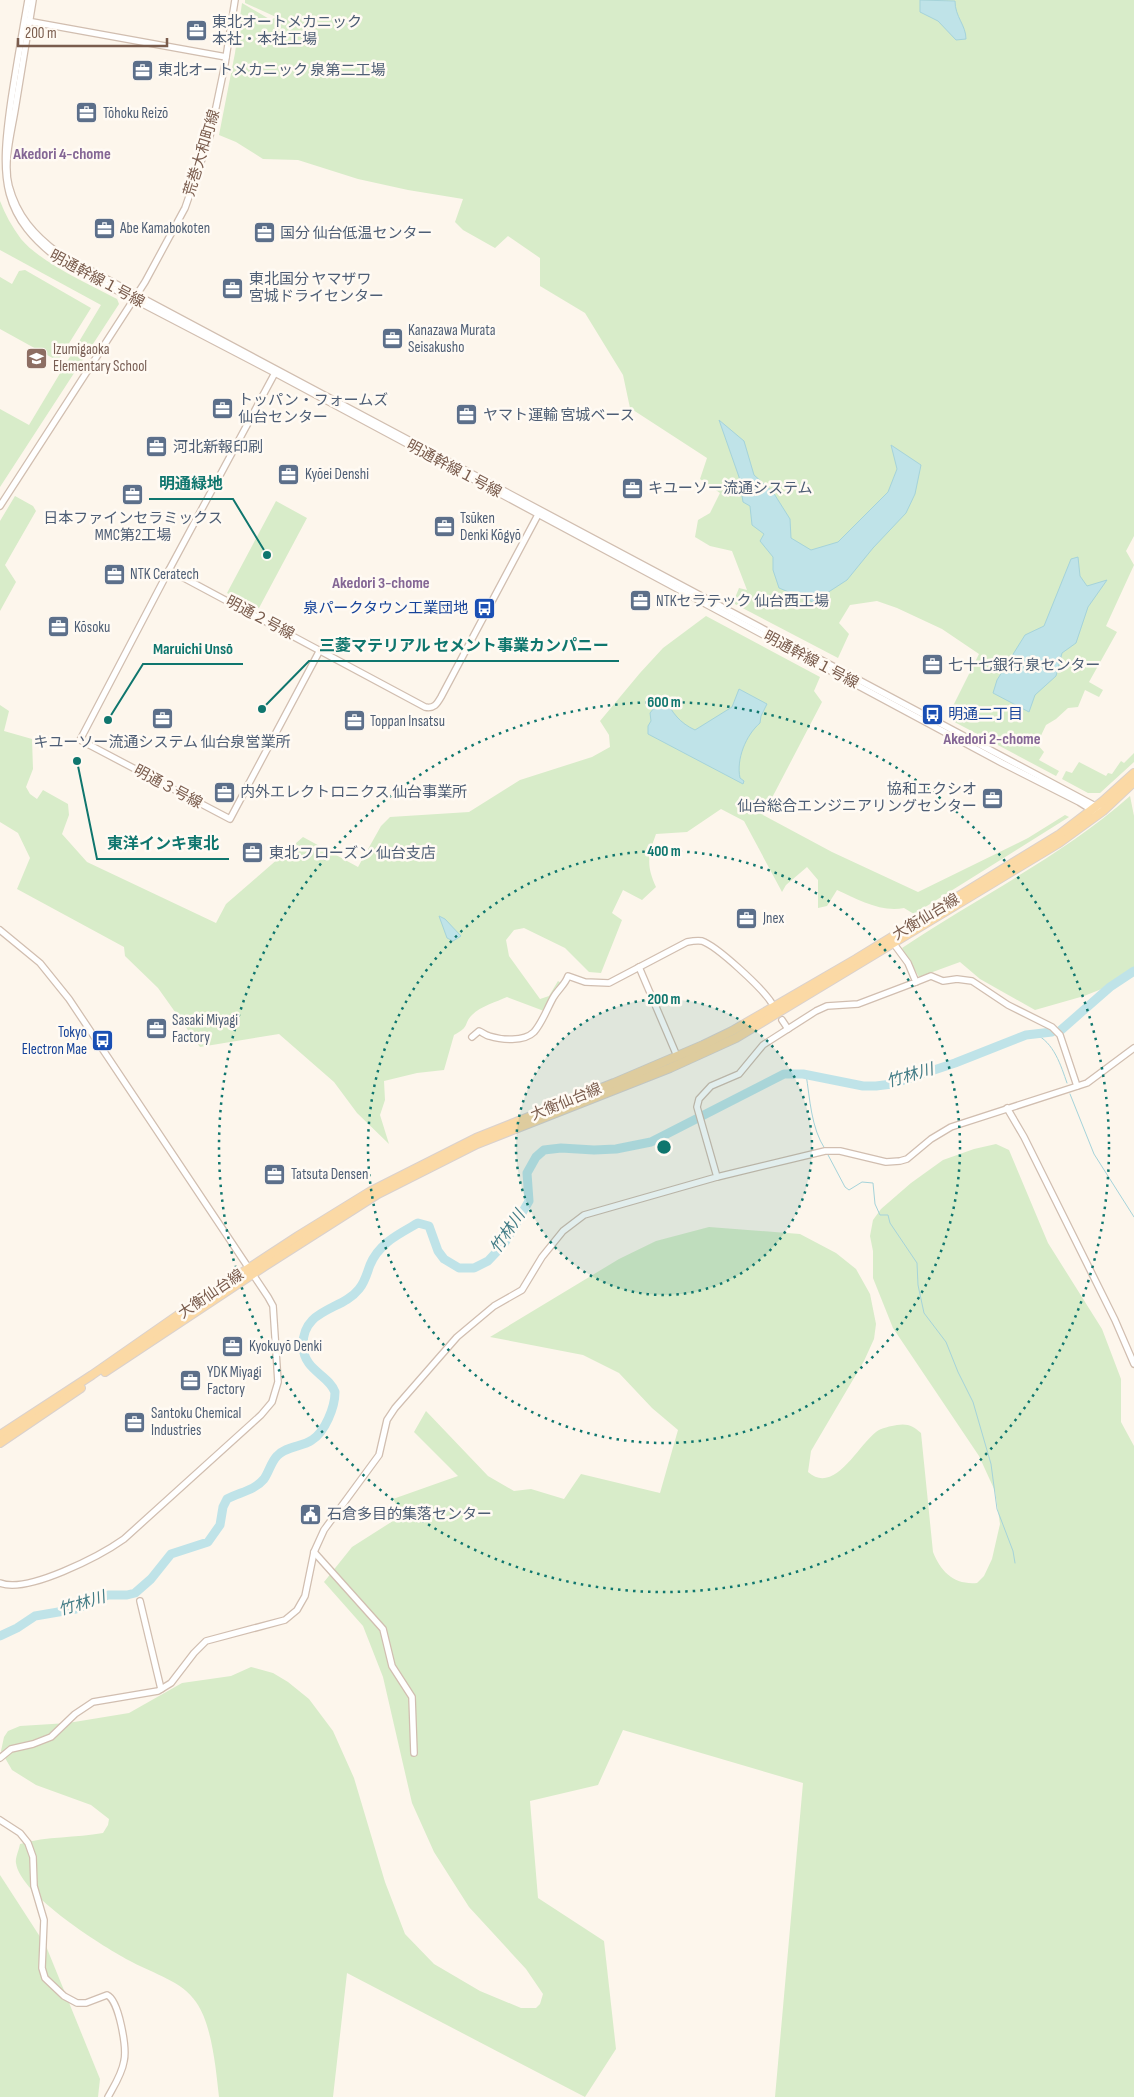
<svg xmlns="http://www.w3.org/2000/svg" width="1134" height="2097" viewBox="0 0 1134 2097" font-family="'Sofia Sans Condensed','Noto Sans JP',sans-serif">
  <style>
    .green { fill: #d8ecc9 }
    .water { fill: #bfe3e8; stroke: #a5d3da }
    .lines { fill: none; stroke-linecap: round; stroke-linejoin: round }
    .stream { stroke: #a5d3da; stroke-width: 1 }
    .river { stroke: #bfe3e8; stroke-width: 9 }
    .minor-casing { stroke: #d1beb0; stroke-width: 8 }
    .major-casing { stroke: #dad1cd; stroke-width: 10 }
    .minor { stroke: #fff; stroke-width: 5.5 }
    .major { stroke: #fbd9a5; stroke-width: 8 }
    .ring { fill: none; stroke: #0f766e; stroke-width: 2.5; stroke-dasharray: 2.5 5 }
    .labels { text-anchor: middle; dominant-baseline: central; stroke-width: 5; stroke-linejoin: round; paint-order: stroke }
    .service-label { font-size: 15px; fill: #4e5e75; stroke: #fffaf3; text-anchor: start }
    .street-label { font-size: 15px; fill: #7a5c4d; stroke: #fffaf3 }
    .education-label { font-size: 15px; fill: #785e54; stroke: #fffaf3; text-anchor: start }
    .transit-label { font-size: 15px; fill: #164399; stroke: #fffaf3; text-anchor: end }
    .neighbourhood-label { font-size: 16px; font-weight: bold; fill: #846695; stroke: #fffaf3 }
    .water-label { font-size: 16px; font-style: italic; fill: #437c86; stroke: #fffaf3 }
    .centre { fill: #0f766e; stroke: #fffaf3; stroke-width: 2.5 }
    .ring-label { font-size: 15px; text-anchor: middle; font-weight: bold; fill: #0f766e; stroke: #fffaf3; stroke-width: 5; stroke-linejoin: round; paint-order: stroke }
    .leader { fill: none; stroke: #0f766e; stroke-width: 2 }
    .callout-dot { fill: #0f766e; stroke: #fffaf3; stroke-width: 2 }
    .callout-label { font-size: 16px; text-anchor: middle; font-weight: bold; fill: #0f766e; stroke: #fffaf3; stroke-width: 5; stroke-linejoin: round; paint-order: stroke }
  </style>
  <rect width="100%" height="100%" fill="#fdf6ec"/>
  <g class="green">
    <path d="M245 0H1134V536L1126 551 1134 565 1106 626 1117 632 1089 682 1103 690 1099 697 1085 690 1078 707 1068 708 1056 719 1046 725 1037 744 1044 752 1039 760 1059 771 1056 776 947 718 979 654 942 629 897 608 877 601 850 605 839 623 849 634 838 658 733 603 739 588 747 590 732 551 710 546 695 537 698 520 710 513 720 493 700 479 707 458 630 408 623 375 585 313 540 286V258L508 236 495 248 463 230 455 222 463 199 408 190 358 179 298 160 263 159 236 142 219 135 235 53 242 3 271 20 276 17 245 3Z"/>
    <path d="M0 201C5 214 12 227 21 239 41 263 89 284 117 299L119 304 0 487V409L29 425 101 305 0 250Z"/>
    <path d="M25 270 91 308 58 361 0 329V277L12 284 19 271Z"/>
    <path d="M15 496 33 506 36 511 5 565 16 582 0 611V521Z"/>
    <path d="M276 501 307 518 259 608 252 605 251 606 227 593Z"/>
    <path d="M706 616 820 677 814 691 822 702 763 815 832 852 918 892 1028 838 1065 815 1069 817 914 914 904 908C882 913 857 899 837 890L827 906 818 908V880L807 867 786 885 782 892 744 821 721 809 687 832 656 834C648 856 646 865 656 887L642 900 623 890 612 913 622 920 601 973 589 972 565 948 524 928 514 930 506 940 509 956 540 999 549 996 558 981 561 983 544 1011 507 997C496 1002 481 1006 472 1015 463 1024 471 1026 454 1035L444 1070 417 1073 384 1081 385 1100 380 1115 389 1144 357 1113 334 1082 279 1034 200 1047 158 988 125 956 124 947 17 889 30 858 18 833 0 822V705L9 711 4 731 32 739 33 769 26 787 30 794 37 799 43 790 68 804 69 815 62 834 87 862 216 923 226 904 303 837 358 867 381 826 390 817 469 812 520 780 592 757 610 747 609 735 600 721 640 673 663 648Z"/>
    <path d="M1134 753V762L1100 793H1088L1062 779 1066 771 1072 773 1079 762 1106 776 1108 773 1112 774 1121 761 1124 763Z"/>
    <path d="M1130 796 1134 816V976L1084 996 1035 1010 980 979 960 962 919 977 902 948C978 897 1061 857 1130 796Z"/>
    <path d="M996 1144 1009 1150 1048 1243 1102 1329 1121 1379V1422L1134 1446V2097H775L803 1783 623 1730 598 1785 530 1801 538 1898 604 1941 616 2049 585 2097 347 1973 333 2097H219C216 2070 212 2024 196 2002 182 1981 154 1974 132 1962 105 1948 20 1895 16 1863 15 1858 19 1850 20 1844 47 1836 76 1838 103 1833L108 1825 109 1819 91 1805 36 1785 12 1770 1 1751 4 1737 8 1731 20 1726 68 1723 129 1713 182 1683 231 1676 251 1667 273 1673 288 1682 309 1699 333 1731 354 1778 385 1882 405 1934 434 1964 480 1991 521 2008H536L540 2004 543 1994 526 1969 469 1907 434 1852 412 1803 383 1677 363 1626 324 1582 352 1547 396 1519 400 1511 393 1499 458 1476 414 1432 426 1411 488 1476 514 1491 531 1489 564 1499 581 1474 660 1493 678 1430 652 1408 619 1373 583 1355 490 1337 619 1259 656 1241 709 1227 800 1234 836 1253 856 1269 870 1294 876 1324 874 1339 864 1361 811 1451 808 1472C834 1495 857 1447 876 1432 881 1428 891 1426 897 1425 907 1423 914 1426 921 1433L933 1552C941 1572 954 1585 977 1583L984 1576 992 1559 1000 1524 995 1491 979 1456 893 1328 873 1278V1251L870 1236 873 1220 881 1209 911 1183 943 1160 974 1149Z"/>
    <path d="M0 1875 46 1946 100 2079 98 2097H0Z"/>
  </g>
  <g class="water">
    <path d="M920 0 955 1C955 17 966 25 966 39L956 40 938 21 920 12Z"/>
    <path d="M719 420 744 441 754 475 773 492 790 519 791 538 811 550 838 542 888 492 897 469 891 445 921 465 915 494 906 513 873 548 847 580 813 602 779 588 773 570V557L760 541 764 534 752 525 750 506 743 502 739 477Z"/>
    <path d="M1078 557 1080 576 1087 586 1107 580 1088 607 1076 643 1062 653 1056 676 1035 695 1029 712 993 693 997 680 1025 635 1044 626 1071 559Z"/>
    <path d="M739 689 767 704 761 716 760 723C746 735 736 759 740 778L744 781 743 784 648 734V726L651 721 650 713 662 698H665C672 713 680 723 695 730L732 707Z"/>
    <path d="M439 916 445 919 461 936 453 941 447 938Z"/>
  </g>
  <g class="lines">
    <g class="stream">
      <path d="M1035 1034C1054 1042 1061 1066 1067 1083"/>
      <path d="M806 1074C810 1099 811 1128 825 1149"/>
      <path d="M1070 1094 1094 1154 1134 1217"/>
      <path d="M827 1153 845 1187 849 1190 862 1182 873 1183 875 1204 880 1215H888L890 1223 917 1263 918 1285 924 1313 946 1342 958 1372 973 1402 991 1464 997 1509 1013 1551 1015 1563"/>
    </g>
    <g class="river">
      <path d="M1061 1030 1110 987 1134 971"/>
      <path d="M0 1636 17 1628 35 1616 76 1609 108 1595H127L135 1593 151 1579 171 1554 208 1542 220 1525 223 1507 227 1499C240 1492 254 1491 264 1479 269 1472 271 1462 277 1456 286 1446 302 1447 312 1440 325 1432 335 1407 335 1392 328 1374 304 1371 303 1346 302 1308 342 1311 359 1289 365 1282 367 1273 370 1265 379 1243 399 1234 418 1223L429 1226 438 1251 444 1259 459 1268H474L488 1261 504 1244 529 1201 527 1173 536 1157 544 1150 561 1148 594 1150 616 1149 651 1142 784 1074H803L863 1086H876L892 1084 955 1063 1026 1035 1052 1032"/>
    </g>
    <defs>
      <g id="minor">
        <path d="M28 0C22 34 16 68 11 101 0 178 0 217 64 263L275 373 1002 763 1079 802 1095 812"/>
        <path d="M33 0C27 37 21 73 15 110 11 134 3 163 9 186 17 216 34 235 58 253L1099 808"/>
        <path d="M27 21 226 57"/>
        <path d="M276 371 169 570 425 707C434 709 437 704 441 697L540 511"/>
        <path d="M0 506 145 282 185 208 210 136 225 64 235 0"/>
        <path d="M169 570 80 740 230 819 320 650"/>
        <path d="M0 930 40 963 69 999 268 1297 273 1306 278 1382 272 1402 261 1415 124 1539C100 1556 27 1594 0 1583"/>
        <path d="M639 967 677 1056"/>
        <path d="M916 982 931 976 943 981 957 979 972 981 1008 1005 1052 1027 1060 1035 1077 1086"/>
        <path d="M782 1020 788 1029"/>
        <path d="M472 1037 479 1031C482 1032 485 1035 489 1036 501 1040 524 1042 534 1032 542 1023 547 1009 553 998 558 989 565 985 568 976L585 982 609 983 687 942C692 941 697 940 702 941 717 946 762 988 771 1002"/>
        <path d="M1007 1108 1024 1137 1115 1320 1134 1364"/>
        <path d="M717 1177 825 1151H840L886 1162 900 1161 907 1159 931 1139 951 1127 1087 1083 1134 1048"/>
        <path d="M314 1552 383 1629 392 1666 412 1697 414 1753"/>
        <path d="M140 1601 161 1689"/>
        <path d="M0 1758 11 1749 33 1744 51 1737 75 1714 93 1702 158 1691 171 1683 194 1653 206 1641 285 1620 297 1610 305 1596 314 1552 324 1530 379 1455 387 1420 395 1408 457 1337 494 1306 522 1290 542 1257 563 1231 584 1215 717 1177 697 1107 699 1099 711 1086 739 1074 763 1045 816 1011 827 1006 858 1004 916 982 908 963 894 944"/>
        <path d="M0 1820 20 1833 28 1843 33 1857 34 1886 44 1920 42 1968 45 1978 64 1996 77 2003H86L107 1995C119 2000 127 2048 124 2061 122 2074 114 2086 108 2097"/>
      </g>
      <g id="major">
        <path d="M105 1372 265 1266 378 1194 477 1144 670 1068 736 1038 1059 843 1103 811 1134 782"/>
        <path d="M0 1435 92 1375 191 1306 298 1236 371 1191 476 1138 614 1083 703 1045 732 1031 856 959 1060 834 1103 801 1134 773"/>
        <path d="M0 1443 81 1388"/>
      </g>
    </defs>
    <use href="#minor" class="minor-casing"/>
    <use href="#major" class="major-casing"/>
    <use href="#minor" class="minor"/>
    <use href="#major" class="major"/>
  </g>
  <circle cx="664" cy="1147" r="148" fill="#0f766e" fill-opacity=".12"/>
  <g class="ring">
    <circle cx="664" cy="1147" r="148"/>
    <circle cx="664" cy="1147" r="296"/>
    <circle cx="664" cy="1147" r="445"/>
  </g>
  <defs>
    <symbol id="office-square" viewBox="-11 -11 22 22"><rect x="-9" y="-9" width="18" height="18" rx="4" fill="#5c6f8a" stroke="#fffaf3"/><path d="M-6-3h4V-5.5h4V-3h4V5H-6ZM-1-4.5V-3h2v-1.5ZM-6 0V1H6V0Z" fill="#fff"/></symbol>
    <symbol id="school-square" viewBox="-11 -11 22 22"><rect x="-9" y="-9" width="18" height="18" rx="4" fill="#8d6e63" stroke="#fffaf3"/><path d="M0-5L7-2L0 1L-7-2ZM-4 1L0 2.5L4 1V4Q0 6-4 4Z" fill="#fff"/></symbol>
    <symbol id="bus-square" viewBox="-11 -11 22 22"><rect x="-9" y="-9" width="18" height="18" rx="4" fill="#1a4fb4" stroke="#fffaf3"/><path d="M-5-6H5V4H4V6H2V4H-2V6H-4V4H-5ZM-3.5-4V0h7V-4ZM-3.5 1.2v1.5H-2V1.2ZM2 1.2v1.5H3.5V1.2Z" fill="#fff"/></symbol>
    <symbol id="civic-square" viewBox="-11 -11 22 22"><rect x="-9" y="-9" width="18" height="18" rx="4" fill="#5c6f8a" stroke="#fffaf3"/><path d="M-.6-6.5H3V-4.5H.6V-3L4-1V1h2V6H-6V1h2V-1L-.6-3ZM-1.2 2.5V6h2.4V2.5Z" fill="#fff"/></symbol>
  </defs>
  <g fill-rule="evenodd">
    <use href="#office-square" x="184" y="18" width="25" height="25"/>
    <use href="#office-square" x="130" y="58" width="25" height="25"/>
    <use href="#office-square" x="74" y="100" width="25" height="25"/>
    <use href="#office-square" x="92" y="216" width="25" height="25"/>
    <use href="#office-square" x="252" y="220" width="25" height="25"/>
    <use href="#office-square" x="220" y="276" width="25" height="25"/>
    <use href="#office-square" x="380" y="326" width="25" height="25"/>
    <use href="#school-square" x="24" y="346" width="25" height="25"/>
    <use href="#office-square" x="210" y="396" width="25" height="25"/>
    <use href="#office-square" x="454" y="402" width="25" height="25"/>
    <use href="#office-square" x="144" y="434" width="25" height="25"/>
    <use href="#office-square" x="276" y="462" width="25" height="25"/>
    <use href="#office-square" x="620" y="476" width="25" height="25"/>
    <use href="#office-square" x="120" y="482" width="25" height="25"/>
    <use href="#office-square" x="432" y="514" width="25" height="25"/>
    <use href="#office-square" x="102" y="562" width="25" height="25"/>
    <use href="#office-square" x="628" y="588" width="25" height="25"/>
    <use href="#bus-square" x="472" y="596" width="25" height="25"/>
    <use href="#office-square" x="46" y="614" width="25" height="25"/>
    <use href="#office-square" x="920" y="652" width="25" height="25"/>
    <use href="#bus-square" x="920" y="702" width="25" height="25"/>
    <use href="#office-square" x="150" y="706" width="25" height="25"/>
    <use href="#office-square" x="342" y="708" width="25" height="25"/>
    <use href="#office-square" x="212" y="780" width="25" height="25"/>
    <use href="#office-square" x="980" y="786" width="25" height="25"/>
    <use href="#office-square" x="240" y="840" width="25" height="25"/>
    <use href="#office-square" x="734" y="906" width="25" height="25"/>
    <use href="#office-square" x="144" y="1016" width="25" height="25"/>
    <use href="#bus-square" x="90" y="1028" width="25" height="25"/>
    <use href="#office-square" x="262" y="1162" width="25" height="25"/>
    <use href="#office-square" x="220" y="1334" width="25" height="25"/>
    <use href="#office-square" x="178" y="1368" width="25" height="25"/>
    <use href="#office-square" x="122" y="1410" width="25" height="25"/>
    <use href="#civic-square" x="298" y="1502" width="25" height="25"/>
  </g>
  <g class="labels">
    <g class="service-label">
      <text x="212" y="22">東北オートメカニック<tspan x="212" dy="17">本社・本社工場</tspan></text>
      <text x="158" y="70">東北オートメカニック 泉第二工場</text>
      <text x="103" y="113">Tōhoku Reizō</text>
      <text x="120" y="228">Abe Kamabokoten</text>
      <text x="280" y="233">国分 仙台低温センター</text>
      <text x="249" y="279">東北国分 ヤマザワ<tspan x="249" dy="17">宮城ドライセンター</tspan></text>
      <text x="408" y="330">Kanazawa Murata<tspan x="408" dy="17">Seisakusho</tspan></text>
      <text x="238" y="400">トッパン・フォームズ<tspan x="238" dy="17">仙台センター</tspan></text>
      <text x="483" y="415">ヤマト運輸 宮城ベース</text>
      <text x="173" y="447">河北新報印刷</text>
      <text x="305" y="474">Kyōei Denshi</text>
      <text x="648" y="488">キユーソー流通システム</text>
      <text x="133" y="518" text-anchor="middle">日本ファインセラミックス<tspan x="133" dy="17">MMC第2工場</tspan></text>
      <text x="460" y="518">Tsūken<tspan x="460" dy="17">Denki Kōgyō</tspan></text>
      <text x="130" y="574">NTK Ceratech</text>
      <text x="656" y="601">NTKセラテック 仙台西工場</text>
      <text x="74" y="627">Kōsoku</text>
      <text x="948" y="665">七十七銀行 泉センター</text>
      <text x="370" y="721">Toppan Insatsu</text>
      <text x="162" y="742" text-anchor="middle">キユーソー流通システム 仙台泉営業所</text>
      <text x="977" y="789" text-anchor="end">協和エクシオ<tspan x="977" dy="17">仙台総合エンジニアリングセンター</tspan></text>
      <text x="240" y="792">内外エレクトロニクス 仙台事業所</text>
      <text x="269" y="853">東北フローズン 仙台支店</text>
      <text x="763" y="918">Jnex</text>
      <text x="172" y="1020">Sasaki Miyagi<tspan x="172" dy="17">Factory</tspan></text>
      <text x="291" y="1174">Tatsuta Densen</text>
      <text x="249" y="1346">Kyokuyō Denki</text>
      <text x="207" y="1372">YDK Miyagi<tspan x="207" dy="17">Factory</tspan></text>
      <text x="151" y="1413">Santoku Chemical<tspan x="151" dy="17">Industries</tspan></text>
      <text x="327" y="1514">石倉多目的集落センター</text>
    </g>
    <g class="street-label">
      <text transform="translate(202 153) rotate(-73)">荒巻大和町線</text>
      <text transform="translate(97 279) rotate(28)">明通幹線１号線</text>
      <text transform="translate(454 469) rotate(28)">明通幹線１号線</text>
      <text transform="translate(260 618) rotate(28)">明通２号線</text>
      <text transform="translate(811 660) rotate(28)">明通幹線１号線</text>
      <text transform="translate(168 787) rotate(28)">明通３号線</text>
      <text transform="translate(926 917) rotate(-31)">大衡仙台線</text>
      <text transform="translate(566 1102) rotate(-22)">大衡仙台線</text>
      <text transform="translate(211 1294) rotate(-34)">大衡仙台線</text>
    </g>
    <g class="education-label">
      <text x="53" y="349">Izumigaoka<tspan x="53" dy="17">Elementary School</tspan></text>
    </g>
    <g class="transit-label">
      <text x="468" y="608">泉パークタウン工業団地</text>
      <text x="948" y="714" text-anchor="start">明通二丁目</text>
      <text x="87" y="1032">Tokyo<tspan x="87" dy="17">Electron Mae</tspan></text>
    </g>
    <g class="neighbourhood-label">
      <text x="62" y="154">Akedori 4-chome</text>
      <text x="381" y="583">Akedori 3-chome</text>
      <text x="992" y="739">Akedori 2-chome</text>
    </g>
    <g class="water-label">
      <text transform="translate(910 1076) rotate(-16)">竹林川</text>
      <text transform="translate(508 1232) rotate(-56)">竹林川</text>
      <text transform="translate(82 1604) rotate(-17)">竹林川</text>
    </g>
  </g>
  <circle cx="664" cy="1147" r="8" class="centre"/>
  <g class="ring-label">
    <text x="664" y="707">600 m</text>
    <text x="664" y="856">400 m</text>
    <text x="664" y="1004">200 m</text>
  </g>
  <path class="leader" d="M267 555L233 499H149M262 709L309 661H619M108 720L143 664H243M77 761L97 859H229"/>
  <g class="callout-dot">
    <circle cx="267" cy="555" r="5"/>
    <circle cx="262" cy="709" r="5"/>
    <circle cx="108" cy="720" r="5"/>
    <circle cx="77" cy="761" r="5"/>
  </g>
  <g class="callout-label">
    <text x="191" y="489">明通緑地</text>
    <text x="464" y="651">三菱マテリアル セメント事業カンパニー</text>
    <text x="193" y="654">Maruichi Unsō</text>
    <text x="163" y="849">東洋インキ東北</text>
  </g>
  <path d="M18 38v8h149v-8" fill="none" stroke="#7a5c4d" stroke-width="2.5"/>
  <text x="25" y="38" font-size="15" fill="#7a5c4d" stroke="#fffaf3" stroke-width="4" paint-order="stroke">200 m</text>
</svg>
